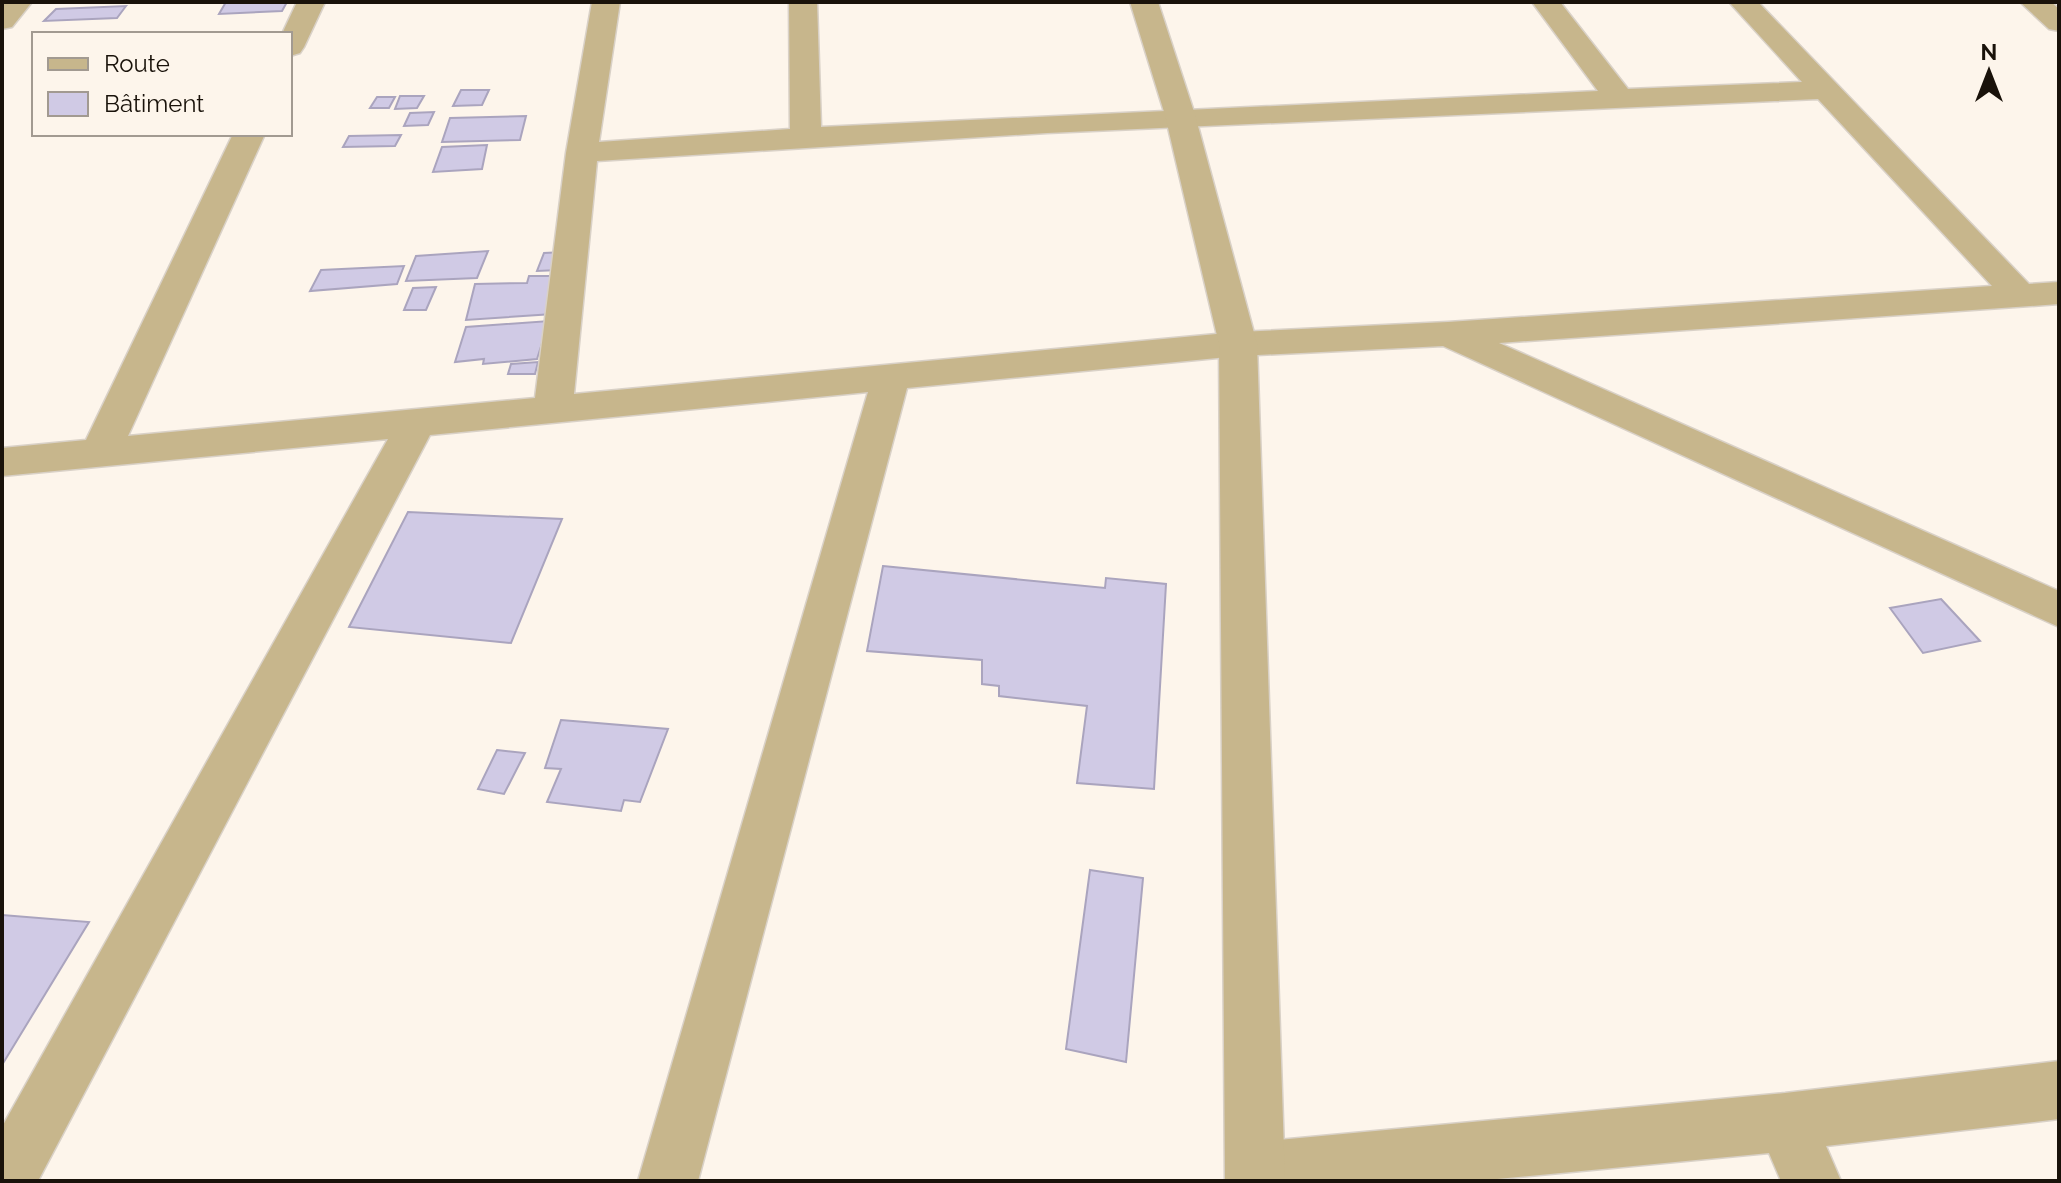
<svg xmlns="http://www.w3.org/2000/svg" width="2061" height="1183" viewBox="0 0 2061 1183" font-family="Raleway,sans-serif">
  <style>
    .building { fill: #d0cae5; stroke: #aaa4be; stroke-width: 2 }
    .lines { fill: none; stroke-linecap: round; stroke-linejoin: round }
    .minor-casing { stroke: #d9d1c7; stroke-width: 3 }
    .tertiary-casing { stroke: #d9d1c7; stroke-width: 3 }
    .minor { fill: #c7b68c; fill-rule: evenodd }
    .tertiary { fill: #c7b68c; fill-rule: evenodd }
  </style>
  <rect width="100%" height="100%" fill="#fdf5eb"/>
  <g class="building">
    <path d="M226 2H287L282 11 219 14Z"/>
    <path d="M126 6 117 18 44 21 56 9Z"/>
    <path d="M461 90H489L482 105 453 106Z"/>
    <path d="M400 96H424L417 108 395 109Z"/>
    <path d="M377 97H395L389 108H370Z"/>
    <path d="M434 112 428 125 404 126 410 113Z"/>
    <path d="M526 116 520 140 442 142 450 118Z"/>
    <path d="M401 135 395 146 343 147 349 136Z"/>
    <path d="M487 145 482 169 433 172 442 147Z"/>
    <path d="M488 251 477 278 406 281 416 256Z"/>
    <path d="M564 252 559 270 537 271 544 253Z"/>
    <path d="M404 266 397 284 310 291 321 270Z"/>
    <path d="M529 276H562L553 314 466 320 475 284 527 283Z"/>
    <path d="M436 287 426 310H404L413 288Z"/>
    <path d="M549 321 537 359 483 364 484 359 455 362 466 327Z"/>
    <path d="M538 362 535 374H508L511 364Z"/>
    <path d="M408 512 562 519 511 643 349 627Z"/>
    <path d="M883 566 1105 588 1106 578 1166 584 1154 789 1077 783 1087 706 999 696V686L982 684V660L867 651Z"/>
    <path d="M1941 599 1980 641 1923 653 1890 608Z"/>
    <path d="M561 720 668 729 640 802 624 800 621 811 547 802 561 769 545 768Z"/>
    <path d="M497 750 525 753 504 794 478 789Z"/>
    <path d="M1090 870 1143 878 1126 1062 1066 1049Z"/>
    <path d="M2 915 89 922 2 1065Z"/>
  </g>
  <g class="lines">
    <defs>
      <g id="minor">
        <path d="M3 2H32L12 27 2 29Z"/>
        <path d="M297 2H325L304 47 300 53 290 56V34H282Z"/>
        <path d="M592 2H620L599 142 790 129 789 2H817L821 127 1598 91 1532 2H1560L1628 89 1802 82 1729 2H1758L2029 284 2059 282V304L1499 343 2059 591V627L1443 346 1238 356 907 388 698 1181H638L868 392 430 435 38 1181H2V1127L388 439 2 476V448L86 440 233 134H265L128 436 535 398 566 153ZM1818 99 1992 286 1448 322 1238 332 574 394 597 161 1047 133Z"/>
        <path d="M2020 2H2051L2059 9V31L2049 29Z"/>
        <path d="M2059 1061V1119L1826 1146 1841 1181H1781L1769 1153 1476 1181H1230L1226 1172 1235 1151 1256 1142 1785 1093Z"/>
      </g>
      <path id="tertiary" d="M1130 2H1158L1195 115 1257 344 1285 1181H1225L1219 344 1165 115Z"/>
    </defs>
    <use href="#minor" class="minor-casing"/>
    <use href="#tertiary" class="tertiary-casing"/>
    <use href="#minor" class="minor"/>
    <use href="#tertiary" class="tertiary"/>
  </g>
  <rect width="2061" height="1183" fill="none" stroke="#19120a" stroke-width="8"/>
  <rect x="32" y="32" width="260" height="104" fill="#fdf5eb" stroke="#a29a91" stroke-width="2"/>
  <rect x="48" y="58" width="40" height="12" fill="#c7b68c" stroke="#a29a91" stroke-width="2"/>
  <text x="104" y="72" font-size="24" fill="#19120a">Route</text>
  <rect x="48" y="92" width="40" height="24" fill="#d0cae5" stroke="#a29a91" stroke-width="2"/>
  <text x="104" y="112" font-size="24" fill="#19120a">Bâtiment</text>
  <g transform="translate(1989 72)" stroke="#fdf5eb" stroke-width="6" paint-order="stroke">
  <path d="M0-6L14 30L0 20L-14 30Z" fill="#19120a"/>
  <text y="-12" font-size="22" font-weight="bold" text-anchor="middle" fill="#19120a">N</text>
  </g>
</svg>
